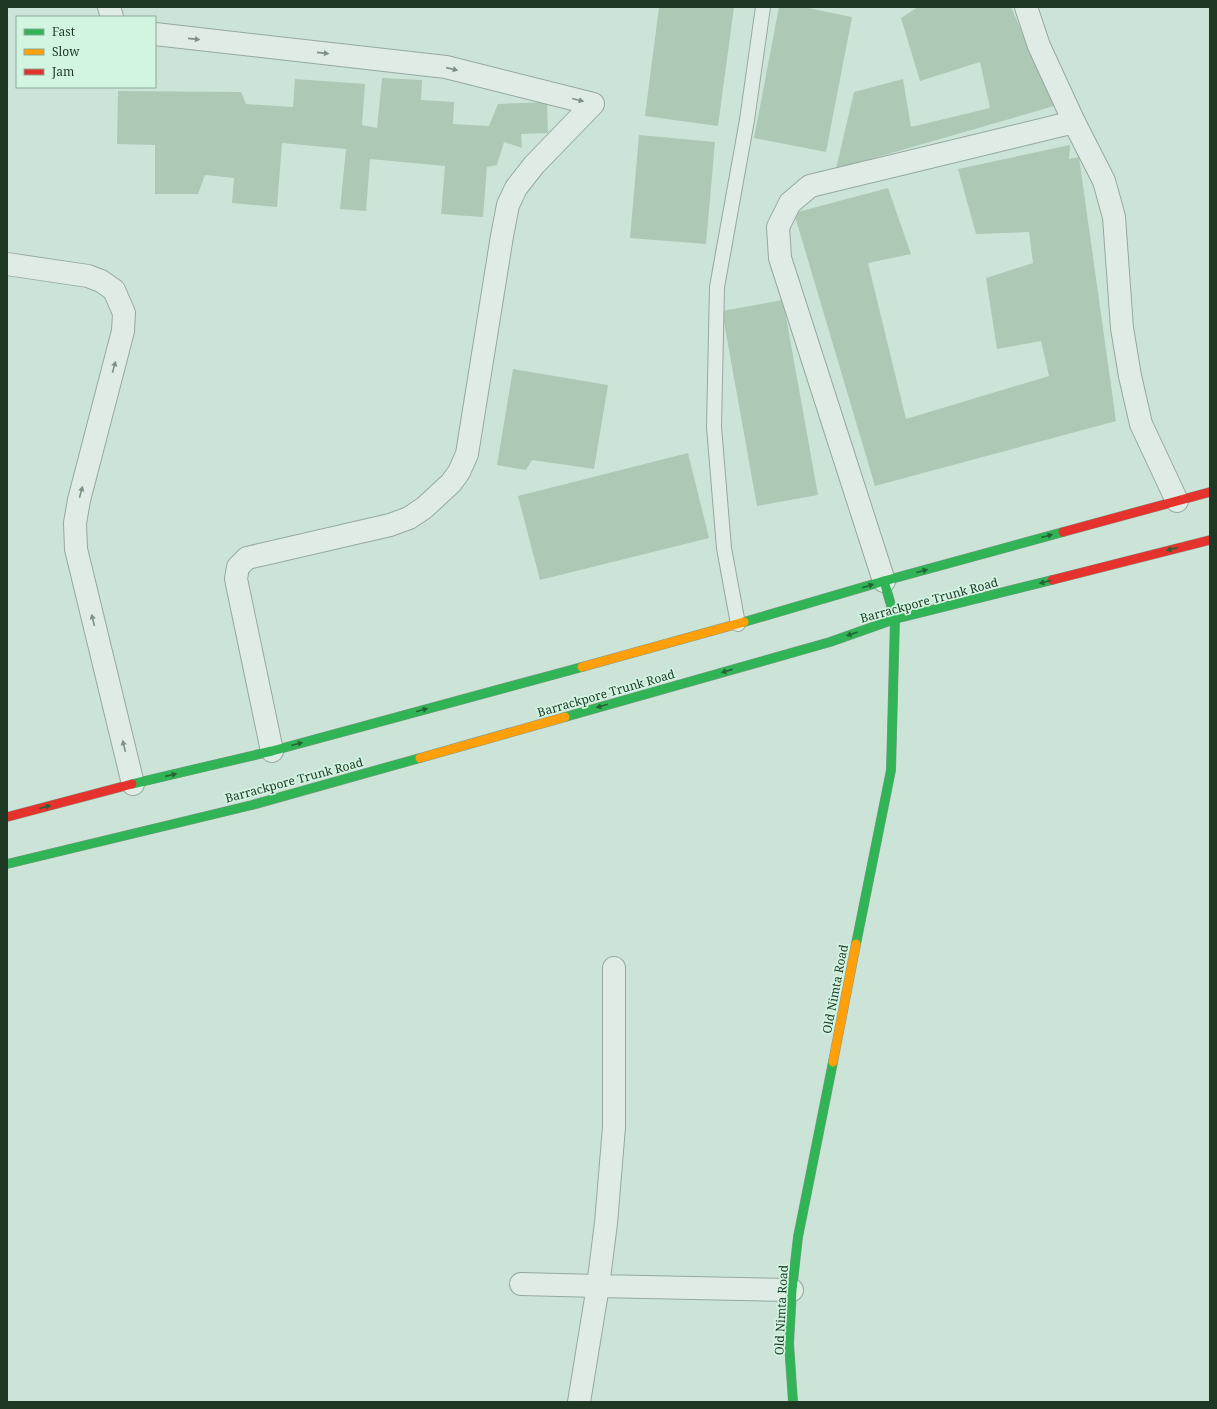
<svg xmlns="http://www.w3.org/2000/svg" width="1217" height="1409" viewBox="0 0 1217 1409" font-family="'Noto Serif',serif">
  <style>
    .building { fill: #adc8b4 }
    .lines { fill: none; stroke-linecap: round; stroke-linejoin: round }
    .lane-casing { stroke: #95a99d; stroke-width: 16 }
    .street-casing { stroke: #95a99d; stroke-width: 24 }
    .fast-casing { stroke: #85998c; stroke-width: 10 }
    .slow-casing { stroke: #85998c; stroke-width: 10 }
    .jam-casing { stroke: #85998c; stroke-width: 10 }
    .lane { stroke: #deece5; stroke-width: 14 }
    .street { stroke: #deece5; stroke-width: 22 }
    .fast { stroke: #30b455; stroke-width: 9 }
    .slow { stroke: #ff9f0a; stroke-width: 9 }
    .jam { stroke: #e5322d; stroke-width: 9 }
    .oneway { fill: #7e9284 }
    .oneway2 { fill: #246335 }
    .labels { text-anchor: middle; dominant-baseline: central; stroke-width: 3.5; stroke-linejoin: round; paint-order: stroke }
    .street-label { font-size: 12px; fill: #1e3824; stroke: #d2f5e2 }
  </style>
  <rect width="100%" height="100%" fill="#cce4d7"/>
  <g class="building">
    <path d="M659 7H734L718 126 645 116Z"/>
    <path d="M779 7H803L852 17 826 152 754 138Z"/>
    <path d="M918 7H1011L1054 106 836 169 854 92 903 79 911 127 990 108 980 62 920 81 901 18Z"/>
    <path d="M382 78 422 80 421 100 454 102 453 124 489 126 498 104 547 102 548 133 521 134 522 148 504 142 497 165 487 167 483 217 441 214 445 166 370 159 366 211 340 209 346 149 282 143 277 207 232 203 234 178 205 175 198 194H155V145L117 144 118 91 241 92 246 104 293 107 295 79 365 84 362 125 377 128Z"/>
    <path d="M639 135 715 142 706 244 630 238Z"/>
    <path d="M1070 145 1069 159 1079 157 1116 421 875 486 794 213 888 188 911 254 868 263 906 419 1049 376 1041 341 997 349 986 278 1033 263 1029 232 976 234 958 169Z"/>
    <path d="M783 300 818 495 757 506 722 311Z"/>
    <path d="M513 369 608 385 594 469 532 460 526 470 497 465Z"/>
    <path d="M688 453 709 538 540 580 518 496Z"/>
  </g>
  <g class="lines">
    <defs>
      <path id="lane" d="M738 624 724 548 714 427 717 287 747 120 763 7"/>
      <g id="street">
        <path d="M109 7 112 17"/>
        <path d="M1026 7 1039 46 1074 122 1104 181 1114 217 1122 328 1130 376 1141 424 1177 501"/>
        <path d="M155 34 446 67 593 104 534 165 516 188 508 205 502 236 467 454 459 472 451 483 424 508 409 518 390 525 247 558 238 567 236 579 272 751"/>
        <path d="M7 264 88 276 101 281 114 290 124 313 123 331 79 500 75 523 76 549 133 784"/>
        <path d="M884 581 780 258 778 227 790 203 810 186 1074 122"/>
        <path d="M614 968V1127L606 1223 598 1286 792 1290"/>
        <path d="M521 1284 598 1286 579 1402"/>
      </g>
      <g id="fast">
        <path d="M744 622 884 581 1063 532"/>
        <path d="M565 717 830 642 895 619 1052 580"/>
        <path d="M132 784 272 751 582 667"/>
        <path d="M7 864 252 805 420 758"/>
        <path d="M856 944 891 770 895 619 884 581"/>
        <path d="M793 1402 789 1343 792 1290 798 1237 833 1062"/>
      </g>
      <g id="slow">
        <path d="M582 667 744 622"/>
        <path d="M420 758 565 717"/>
        <path d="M833 1062 856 944"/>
      </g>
      <g id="jam">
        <path d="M1063 532 1210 492"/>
        <path d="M1052 580 1210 540"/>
        <path d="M7 817 132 784"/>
      </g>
    </defs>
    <use href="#lane" class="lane-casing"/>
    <use href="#street" class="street-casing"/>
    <use href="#fast" class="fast-casing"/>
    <use href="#slow" class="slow-casing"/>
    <use href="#jam" class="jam-casing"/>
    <use href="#lane" class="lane"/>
    <use href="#street" class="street"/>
    <use href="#fast" class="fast"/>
    <use href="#slow" class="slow"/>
    <use href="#jam" class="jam"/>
  </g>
  <defs><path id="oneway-solid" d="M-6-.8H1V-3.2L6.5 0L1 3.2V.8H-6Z"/></defs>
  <g class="oneway">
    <use href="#oneway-solid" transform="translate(194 39) rotate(6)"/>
    <use href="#oneway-solid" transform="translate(323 53) rotate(6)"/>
    <use href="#oneway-solid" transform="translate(452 69) rotate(13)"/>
    <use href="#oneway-solid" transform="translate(578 100) rotate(14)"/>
    <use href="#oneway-solid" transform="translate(114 367) rotate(-75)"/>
    <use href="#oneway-solid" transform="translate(81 492) rotate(-75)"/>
    <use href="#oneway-solid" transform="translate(93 620) rotate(-103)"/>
    <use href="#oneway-solid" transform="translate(124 746) rotate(-103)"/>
  </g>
  <g class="oneway2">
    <use href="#oneway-solid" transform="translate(1047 536) rotate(-15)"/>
    <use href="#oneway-solid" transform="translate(1172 549) rotate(166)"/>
    <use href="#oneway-solid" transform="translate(922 571) rotate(-15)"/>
    <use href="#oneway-solid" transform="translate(1045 582) rotate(166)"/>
    <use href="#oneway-solid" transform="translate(868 586) rotate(-17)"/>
    <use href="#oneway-solid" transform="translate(852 634) rotate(161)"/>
    <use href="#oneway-solid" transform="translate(727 671) rotate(164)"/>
    <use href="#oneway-solid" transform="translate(602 706) rotate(164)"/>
    <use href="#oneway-solid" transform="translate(422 710) rotate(-15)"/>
    <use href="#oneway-solid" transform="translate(297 744) rotate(-15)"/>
    <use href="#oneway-solid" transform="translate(171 775) rotate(-13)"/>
    <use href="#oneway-solid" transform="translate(45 807) rotate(-15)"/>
  </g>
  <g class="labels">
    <g class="street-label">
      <text transform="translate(929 600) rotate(-15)">Barrackpore Trunk Road</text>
      <text transform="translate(606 693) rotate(-16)">Barrackpore Trunk Road</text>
      <text transform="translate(294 780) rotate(-15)">Barrackpore Trunk Road</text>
      <text transform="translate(835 989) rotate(-79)">Old Nimta Road</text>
      <text transform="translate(781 1310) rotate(-87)">Old Nimta Road</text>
    </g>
  </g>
  <rect width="1217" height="1409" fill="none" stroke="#1e3824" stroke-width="16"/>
  <rect x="16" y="16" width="140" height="72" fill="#d2f5e2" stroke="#8aa996"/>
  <rect x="24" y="29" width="20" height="6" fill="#30b455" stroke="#8aa996"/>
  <text x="52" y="36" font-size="12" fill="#1e3824">Fast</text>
  <rect x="24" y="49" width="20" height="6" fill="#ff9f0a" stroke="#8aa996"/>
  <text x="52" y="56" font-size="12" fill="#1e3824">Slow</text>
  <rect x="24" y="69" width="20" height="6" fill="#e5322d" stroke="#8aa996"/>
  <text x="52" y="76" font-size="12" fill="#1e3824">Jam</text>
</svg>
